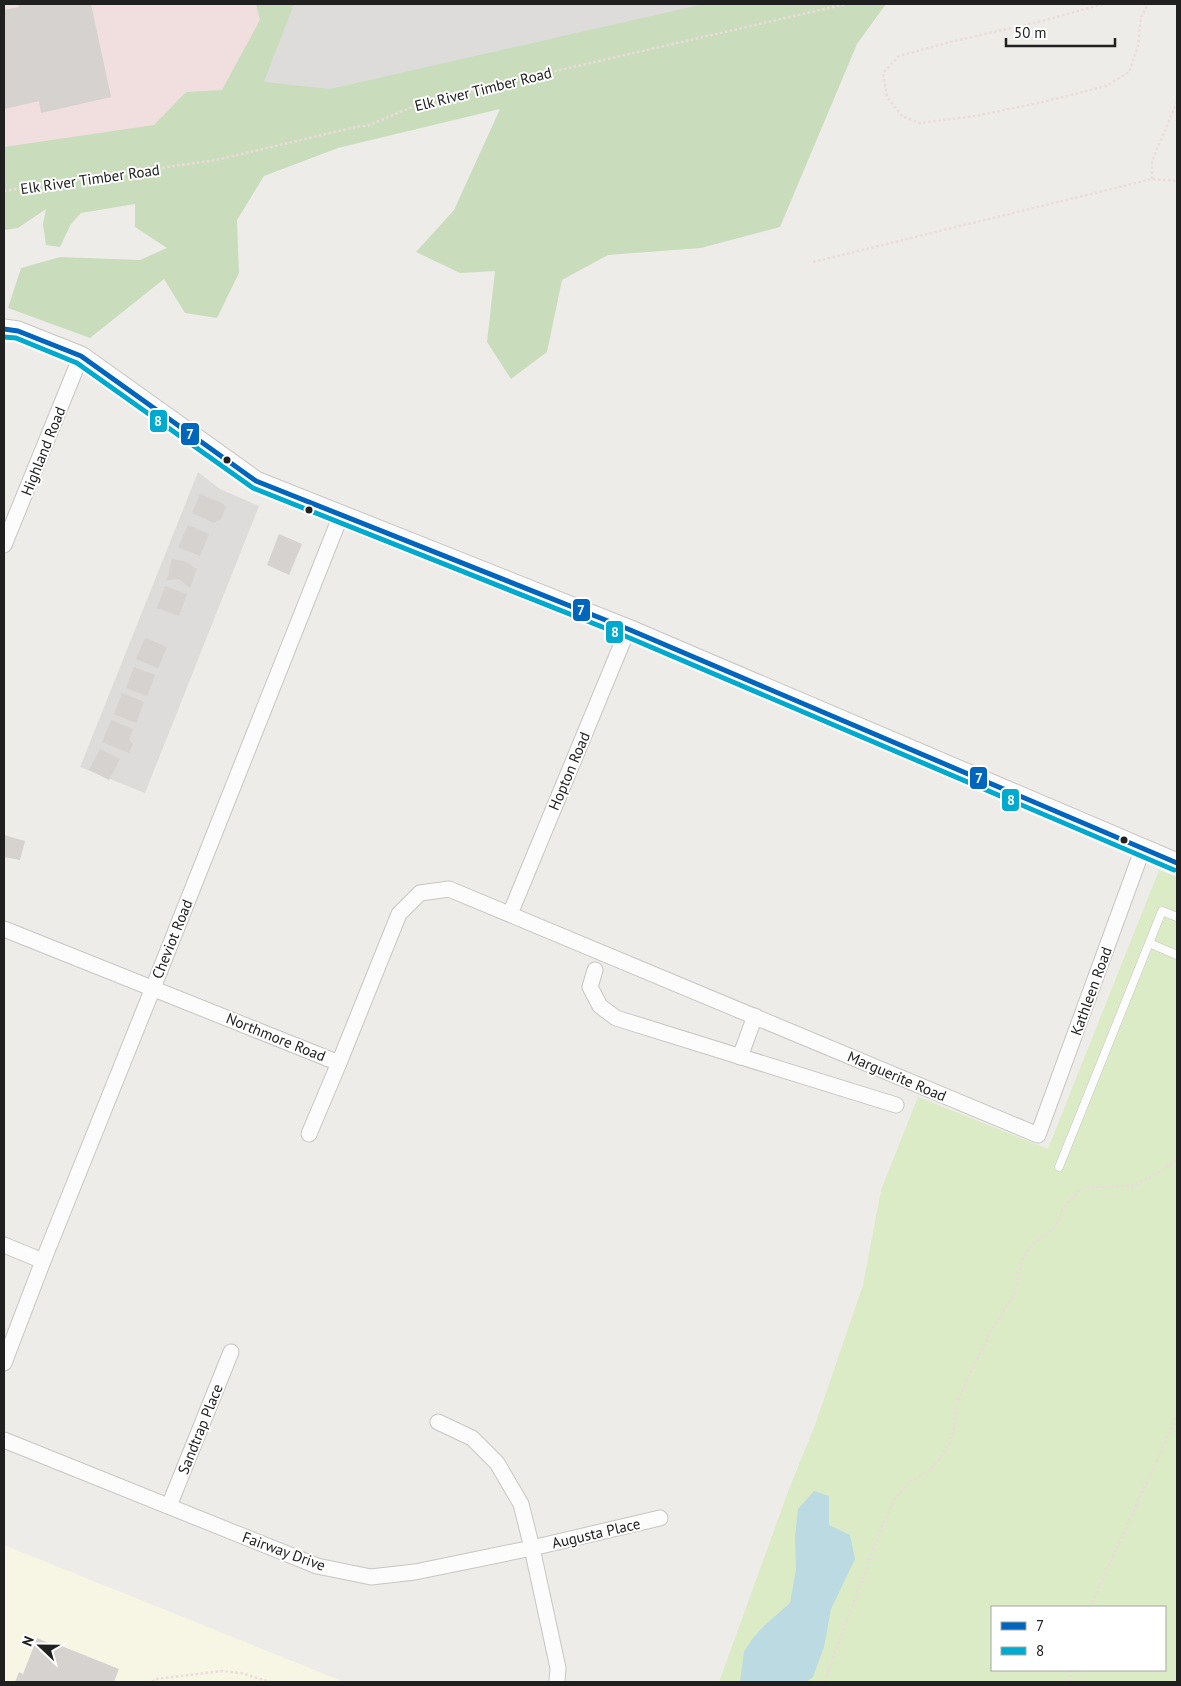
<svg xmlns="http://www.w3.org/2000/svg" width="1181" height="1686" viewBox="0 0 1181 1686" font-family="'PT Sans',sans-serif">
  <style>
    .residential { fill: #dddcda }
    .commercial { fill: #f0dfde }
    .education { fill: #f7f6e4 }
    .grass { fill: #dbebc6; fill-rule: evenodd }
    .forest { fill: #c9ddbd }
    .water { fill: #bcdae2 }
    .building { fill: #d5d2cf }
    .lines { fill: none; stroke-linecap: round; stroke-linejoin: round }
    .service-casing { stroke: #c7c6c4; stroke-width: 9 }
    .minor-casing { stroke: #c7c6c4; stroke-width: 17 }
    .tertiary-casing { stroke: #c7c6c4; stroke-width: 21 }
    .path { stroke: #ebdbda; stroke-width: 2.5; stroke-dasharray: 2.5 2.5; stroke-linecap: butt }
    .service { stroke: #fcfcfc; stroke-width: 8 }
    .minor { stroke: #fcfcfc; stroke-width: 15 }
    .tertiary { stroke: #fcfcfc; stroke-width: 19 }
    .bus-1-casing { stroke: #fff; stroke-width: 9 }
    .bus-2-casing { stroke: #fff; stroke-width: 9 }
    .bus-1 { stroke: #0065bd; stroke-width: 5 }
    .bus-2 { stroke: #00a9ce; stroke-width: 5 }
    .bus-dot { fill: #202020; stroke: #fff; stroke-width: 2 }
    .labels { text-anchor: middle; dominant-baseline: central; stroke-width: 4; stroke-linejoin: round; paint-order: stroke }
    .street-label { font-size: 15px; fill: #202020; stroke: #fff }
    .line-badge { stroke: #fff; stroke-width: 2 }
    .badge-label { font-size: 14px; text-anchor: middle; font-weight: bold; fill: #fff }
  </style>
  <rect width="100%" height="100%" fill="#eeece8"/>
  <g class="residential">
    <path d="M284 4H773L233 128Z"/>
    <path d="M198 472 220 489 259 506 145 793 80 767Z"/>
  </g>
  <path class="commercial" d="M4 4H284L233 128 4 182Z"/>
  <path class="education" d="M4 1545 344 1682H4Z"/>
  <path class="grass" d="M1159 870 1177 877V1682H719L789 1489 815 1425 863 1285 881 1190 918 1097 1048 1149ZM992 1607H1165V1670H992Z"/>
  <path class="forest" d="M256 4H294L264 82 330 89 704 4H886L857 44 780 227 701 248 608 255 562 280 547 352 511 379 487 342 495 271 460 273 416 252 454 210 500 109 338 148 264 176 237 220 239 273 217 318 185 313 164 279 90 338 8 308 21 268 60 257 140 260 167 248 135 227V204L81 213 71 224 60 247 46 245 43 224 46 209 18 228 4 230V147L154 125 186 92 222 90 260 20Z"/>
  <path class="water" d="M814 1491 829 1496V1525L850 1535 855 1559 831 1609 824 1647 813 1677 806 1682H740L744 1652 753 1638 765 1625 790 1603 796 1569 795 1536 798 1509Z"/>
  <g class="building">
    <path d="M18 4H91L111 97 41 113 39 101 4 109V10L19 7Z"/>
    <path d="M200 494 222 503 226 507 221 519 214 523 192 513Z"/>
    <path d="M188 525 209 534 200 556 178 547Z"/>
    <path d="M279 534 302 544 289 575 267 565Z"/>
    <path d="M172 559 184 561 197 569 190 588 179 579 167 580Z"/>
    <path d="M165 586 187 594 179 616 157 608Z"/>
    <path d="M145 638 167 647 158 668 136 659Z"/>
    <path d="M134 667 155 675 147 696 126 688Z"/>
    <path d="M122 693 144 702 136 723 114 714Z"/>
    <path d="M111 720 133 729 129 740 133 744 129 753 102 742Z"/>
    <path d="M100 749 120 759 109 780 89 770Z"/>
    <path d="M4 835 25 841 20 860 4 857Z"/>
    <path d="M37 1638 53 1645 54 1643 119 1669 114 1682H15L19 1672 23 1674Z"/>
  </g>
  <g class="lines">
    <defs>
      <g id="service">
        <path d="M1149 943 1177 955"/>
        <path d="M1059 1167 1162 911 1177 917"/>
      </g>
      <g id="minor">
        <path d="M4 545 81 356"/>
        <path d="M510 914 628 629"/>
        <path d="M4 929 339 1063 399 914 420 893 449 889 1038 1135 1143 848"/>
        <path d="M595 970 590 987 600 1006 616 1018 896 1105"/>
        <path d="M740 1057 755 1016"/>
        <path d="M309 1134 339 1063"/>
        <path d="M4 1245 43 1261"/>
        <path d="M4 1363 43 1261 153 988 341 515"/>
        <path d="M438 1422 472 1438 497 1463 521 1504 532 1548 660 1518"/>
        <path d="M4 1440 317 1566 371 1577 415 1572 532 1548 558 1668 557 1682"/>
        <path d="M169 1506 231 1352"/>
      </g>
      <path id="tertiary" d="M4 329 18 331 81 356 256 481 628 629 1177 863"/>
    </defs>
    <use href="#service" class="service-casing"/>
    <use href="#minor" class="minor-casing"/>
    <use href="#tertiary" class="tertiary-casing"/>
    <g class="path">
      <path d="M1103 4 1042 21 950 42 899 56 883 73 887 97 902 116 920 123 975 116 1043 102 1106 86 1129 72 1138 46 1141 17 1148 4"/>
      <path d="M1152 179V161L1177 102"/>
      <path d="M4 191 93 177 105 176 216 160 360 126H367L426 101 846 4"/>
      <path d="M813 262 1152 179 1177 181"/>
      <path d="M1090 1607 1177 1416"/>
      <path d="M152 1682 156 1679 222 1671 241 1673 270 1682"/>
      <path d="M824 1682 883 1523 896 1497 909 1482 930 1470 940 1458 949 1444 954 1428 956 1406 966 1381 993 1328 1014 1295 1022 1262 1026 1253 1032 1245 1053 1229 1059 1221 1061 1211 1079 1190 1091 1187H1120L1135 1185 1163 1170 1177 1159"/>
      <path d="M1070 1682 1071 1670"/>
    </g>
    <use href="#service" class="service"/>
    <use href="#minor" class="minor"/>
    <use href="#tertiary" class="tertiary"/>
    <defs>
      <path id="bus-1" d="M4 329 18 331 81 356 256 481 628 629 1177 863"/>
      <path id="bus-2" d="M4 337 16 338 77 363 253 488 625 636 1174 870"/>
    </defs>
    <use href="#bus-1" class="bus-1-casing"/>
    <use href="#bus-2" class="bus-2-casing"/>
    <use href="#bus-1" class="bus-1"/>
    <use href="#bus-2" class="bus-2"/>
  </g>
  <g class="bus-dot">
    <circle cx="227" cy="460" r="4.5"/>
    <circle cx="309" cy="510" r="4.5"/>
    <circle cx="1124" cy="840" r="4.5"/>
  </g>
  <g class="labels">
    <g class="street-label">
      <text transform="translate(483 89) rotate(-14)">Elk River Timber Road</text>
      <text transform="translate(90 179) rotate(-8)">Elk River Timber Road</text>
      <text transform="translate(43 451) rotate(-68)">Highland Road</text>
      <text transform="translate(569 771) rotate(-67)">Hopton Road</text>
      <text transform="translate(172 939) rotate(-68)">Cheviot Road</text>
      <text transform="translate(1091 991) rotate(-70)">Kathleen Road</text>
      <text transform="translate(276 1037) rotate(22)">Northmore Road</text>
      <text transform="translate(897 1076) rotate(23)">Marguerite Road</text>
      <text transform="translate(200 1429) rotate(-68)">Sandtrap Place</text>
      <text transform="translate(596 1533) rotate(-13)">Augusta Place</text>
      <text transform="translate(284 1551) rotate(20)">Fairway Drive</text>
    </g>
  </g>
  <g class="line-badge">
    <rect x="149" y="409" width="19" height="24" rx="5" fill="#00a9ce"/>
    <rect x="180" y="422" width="20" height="24" rx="5" fill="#0065bd"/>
    <rect x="572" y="598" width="19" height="24" rx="5" fill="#0065bd"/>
    <rect x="605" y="620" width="19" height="24" rx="5" fill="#00a9ce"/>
    <rect x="969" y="766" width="19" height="24" rx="5" fill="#0065bd"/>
    <rect x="1001" y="788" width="19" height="24" rx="5" fill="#00a9ce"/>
  </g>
  <g class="badge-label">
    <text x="158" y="426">8</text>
    <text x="190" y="439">7</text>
    <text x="581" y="615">7</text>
    <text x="615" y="637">8</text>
    <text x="979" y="783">7</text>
    <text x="1011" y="805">8</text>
  </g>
  <rect width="1181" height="1686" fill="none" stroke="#202020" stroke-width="10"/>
  <rect x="991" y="1606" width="175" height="65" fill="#ffffff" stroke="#a6a6a6"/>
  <rect x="1001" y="1622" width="25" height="8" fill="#0065bd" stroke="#a6a6a6"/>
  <text x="1036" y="1631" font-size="15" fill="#202020">7</text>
  <rect x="1001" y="1647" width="25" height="8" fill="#00a9ce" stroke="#a6a6a6"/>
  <text x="1036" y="1656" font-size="15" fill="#202020">8</text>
  <g transform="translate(40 1646) rotate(292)" stroke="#ffffff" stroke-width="4" paint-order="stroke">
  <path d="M0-4L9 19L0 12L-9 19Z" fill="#202020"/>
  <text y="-8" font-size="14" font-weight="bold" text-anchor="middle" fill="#202020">N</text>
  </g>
  <path d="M1006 38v8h109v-8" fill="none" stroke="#202020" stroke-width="2.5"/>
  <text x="1014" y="38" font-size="15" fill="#202020" stroke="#ffffff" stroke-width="4" paint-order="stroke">50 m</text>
</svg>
